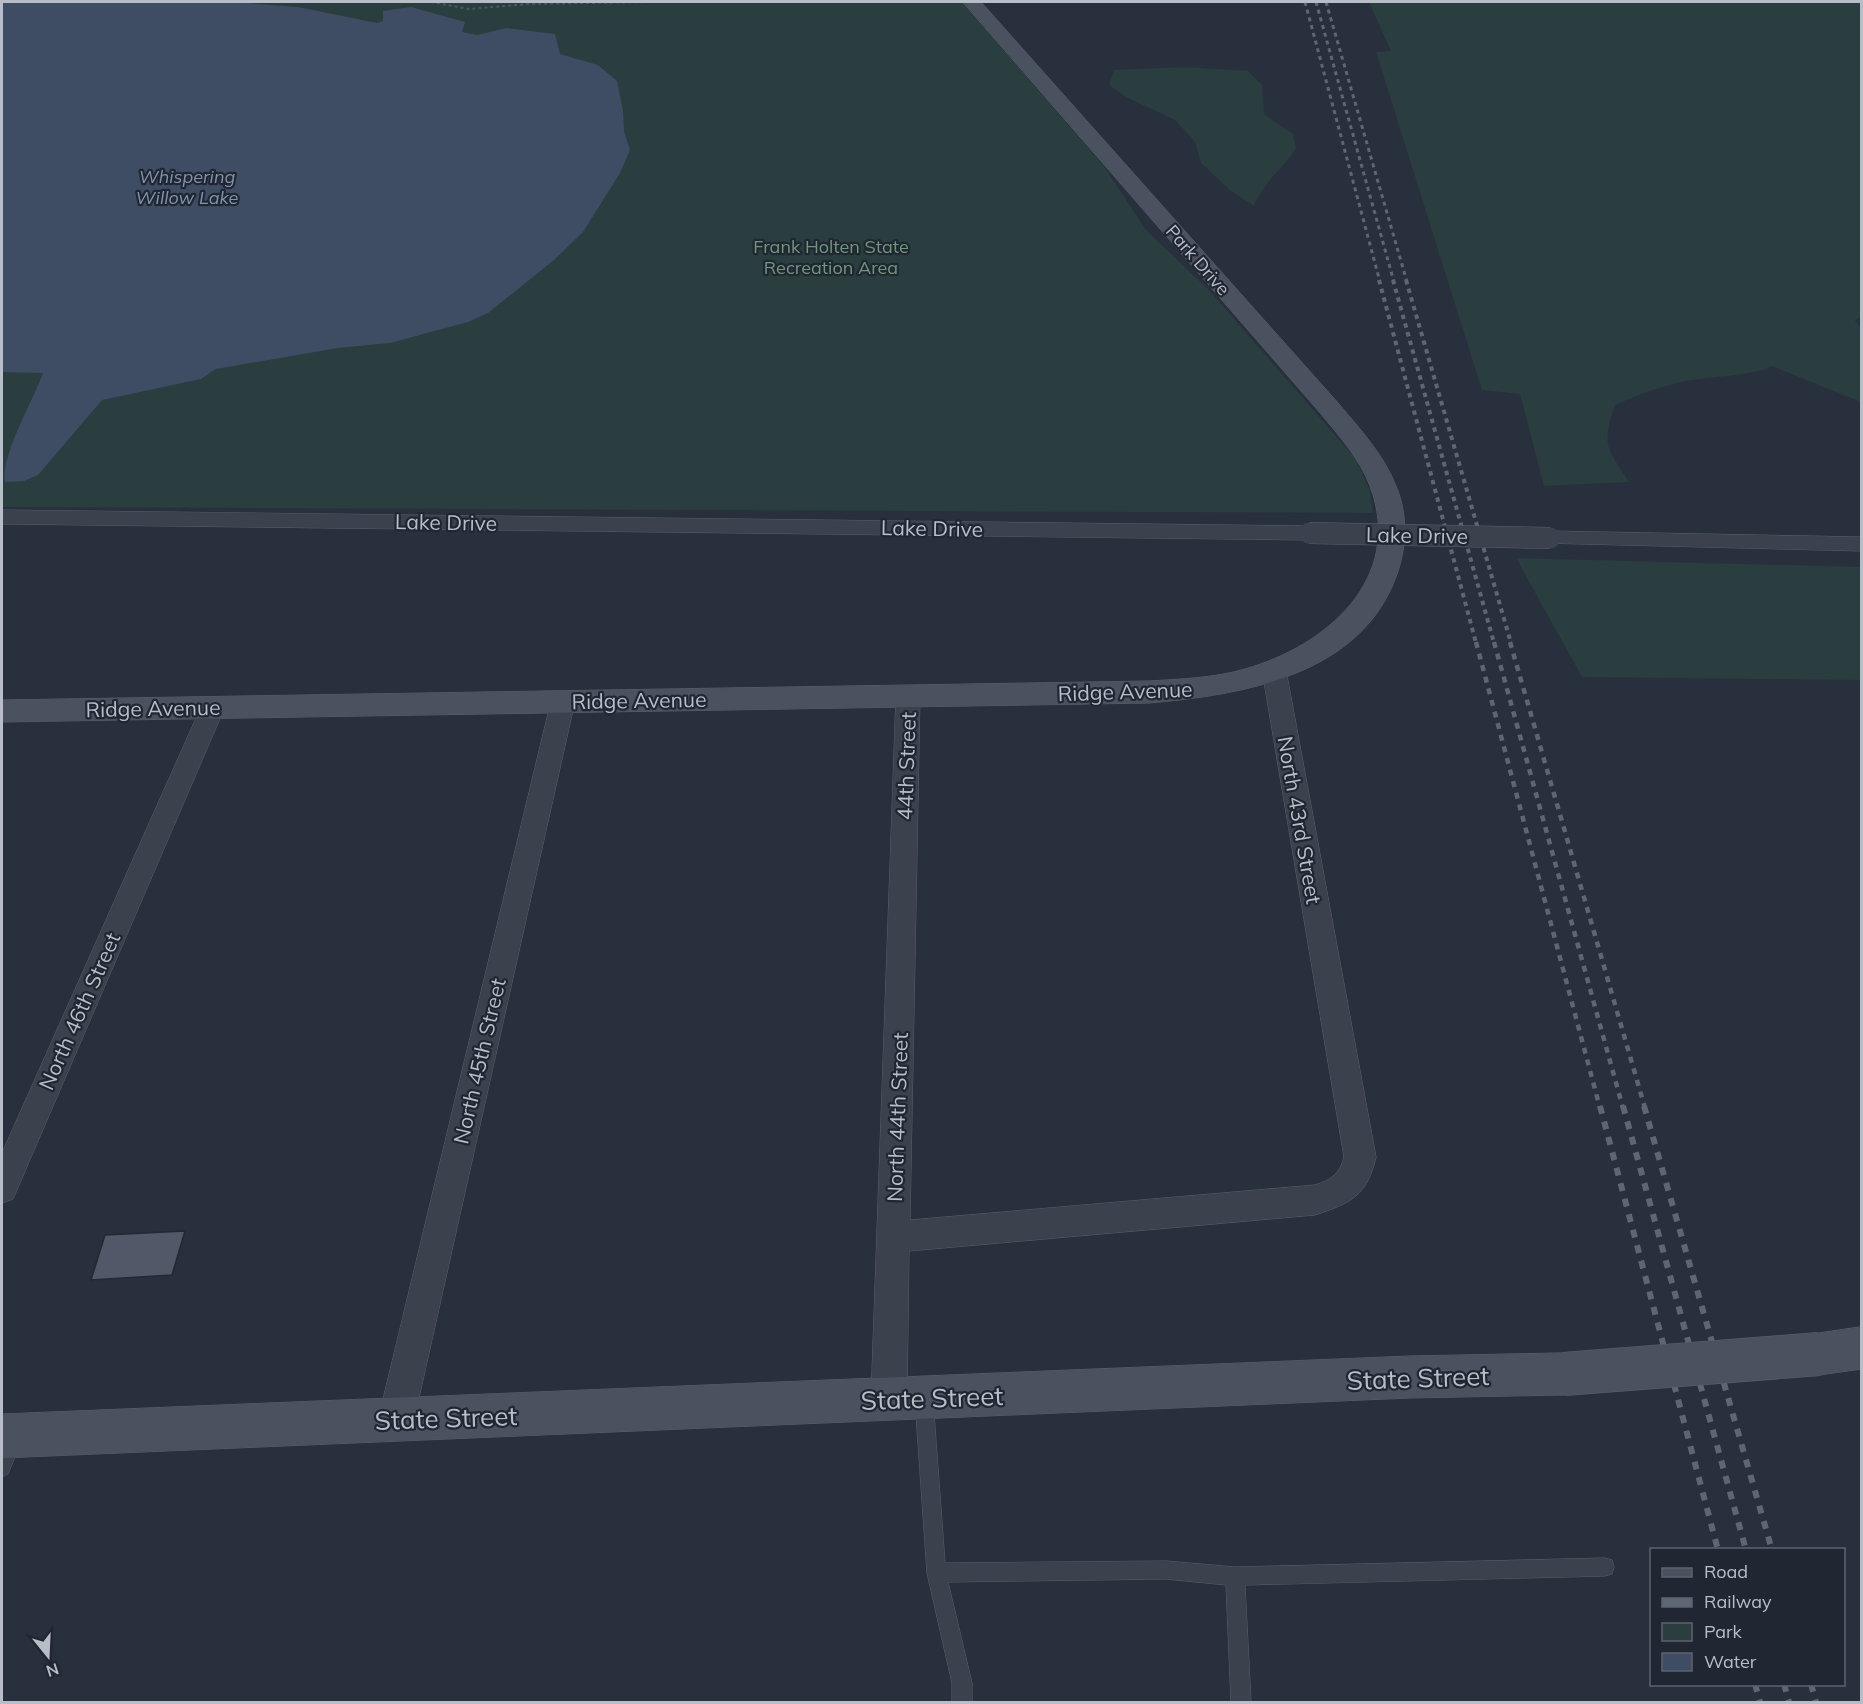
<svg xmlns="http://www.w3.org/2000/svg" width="1863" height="1704" viewBox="0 0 1863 1704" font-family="Mulish,sans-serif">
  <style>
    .green { fill: #2a3d3f }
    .water { fill: #3f4d64 }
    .building { fill: #515968; stroke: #222935; stroke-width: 1.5 }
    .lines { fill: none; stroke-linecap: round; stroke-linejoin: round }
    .lane-casing { stroke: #59606b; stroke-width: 1 }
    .street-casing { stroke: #59606b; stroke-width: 1 }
    .secondary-casing { stroke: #59606b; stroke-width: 1 }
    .path { stroke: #495a5d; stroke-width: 2; stroke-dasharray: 3 3; stroke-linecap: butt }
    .lane { fill: #3b424d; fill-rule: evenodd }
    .street { fill: #3b424d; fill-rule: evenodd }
    .secondary { fill: #4a5260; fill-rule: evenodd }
    .rail-far3 { stroke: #5e6674; stroke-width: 3; stroke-dasharray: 4 4; stroke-linecap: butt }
    .rail-far2 { stroke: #5e6674; stroke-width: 4; stroke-dasharray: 4.5 4.5; stroke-linecap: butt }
    .rail-far1 { stroke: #5e6674; stroke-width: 4.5; stroke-dasharray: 6 6; stroke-linecap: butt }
    .rail { stroke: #5e6674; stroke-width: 6; stroke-dasharray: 8 8; stroke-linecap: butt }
    .street-bridge-casing { stroke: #59606b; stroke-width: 22; stroke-linecap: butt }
    .secondary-bridge-casing { stroke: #59606b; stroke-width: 44; stroke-linecap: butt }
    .street-bridge { stroke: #3b424d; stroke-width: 21 }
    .secondary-bridge { stroke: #4a5260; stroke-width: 43 }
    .labels { text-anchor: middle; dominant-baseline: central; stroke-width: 4.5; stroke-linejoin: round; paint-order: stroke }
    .far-water-label { font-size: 18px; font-style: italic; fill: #8293ad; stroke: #202733 }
    .far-park-label { font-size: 18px; fill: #71977b; stroke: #202733 }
    .far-street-label { font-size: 18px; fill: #b8bec8; stroke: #202733 }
    .street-label { font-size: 21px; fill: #b8bec8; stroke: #202733 }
    .near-street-label { font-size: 26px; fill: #b8bec8; stroke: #202733 }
  </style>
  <rect width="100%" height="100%" fill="#28303d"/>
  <g class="green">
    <path d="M2 2H962L1103 165 1146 230 1208 289 1356 459 1370 491 1373 513 2 507Z"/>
    <path d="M1369 2H1861L1862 316 1855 320 1861 329V402L1772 366C1759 375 1706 377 1686 381 1661 386 1638 395 1615 405 1601 446 1607 447 1629 482L1544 486 1520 394 1482 390 1376 52 1391 51Z"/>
    <path d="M1185 67 1248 71 1262 85 1264 114 1293 134 1296 149C1282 169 1263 183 1254 206L1231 191 1201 163 1195 142 1175 120 1126 97 1109 85 1114 70Z"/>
    <path d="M1516 558 1861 567V680L1582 677Z"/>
  </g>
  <path class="water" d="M2 2H231L298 7 377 23 383 21V11L411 7 465 22 462 32 477 35 507 28 555 34 560 54 598 65 617 81 623 111 624 131 630 150 620 173 583 232 554 260 488 313 468 322 390 343 338 348 216 369 201 379 102 400 38 475 24 481 5 482C0 456 34 399 43 373L2 372Z"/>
  <path class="building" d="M185 1231 172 1275 91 1280 105 1235Z"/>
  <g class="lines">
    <defs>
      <g id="lane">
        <path d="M924 1391 930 1394 933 1400 945 1563 1166 1561 1235 1567 1605 1558 1612 1560 1614 1567 1612 1574 1605 1576 1245 1585 1251 1702H1231L1226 1585 1166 1579 948 1582 972 1683V1702H952V1683L927 1573 915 1400 918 1394Z"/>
        <path d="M12 1433 18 1436 21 1442 8 1474 2 1477V1446L6 1436Z"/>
      </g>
      <g id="street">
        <path d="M2 510 1309 526 1317 528 1320 533 1317 538 1309 540 2 524Z"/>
        <path d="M1550 531 1862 537V551L1542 543 1539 538 1542 533Z"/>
        <path d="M1274 661 1283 664 1286 670 1376 1157C1367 1196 1351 1203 1315 1215L909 1251 907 1399 901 1411 889 1417 877 1411 871 1399 896 696 899 690 908 687 917 690 920 696 910 1220 1315 1185C1331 1180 1340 1174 1344 1157L1262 670 1265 664Z"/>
        <path d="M563 692 572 695 575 701 414 1420 408 1432 396 1438 384 1432 378 1420 551 701 554 695Z"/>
        <path d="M213 698 222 701 225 707 13 1199 2 1203V1153L201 707 204 701Z"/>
      </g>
      <g id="secondary">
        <path d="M963 2H981L1339 404C1360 429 1384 455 1396 486 1408 514 1407 546 1397 574 1362 676 1241 695 1149 703L2 722V700L1149 681C1181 679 1214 678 1245 669 1326 646 1405 579 1370 486 1360 459 1339 436 1321 414Z"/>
        <path d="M1862 1327V1369L1819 1375 1804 1369 1798 1354 1804 1339 1819 1333Z"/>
        <path d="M1564 1353 1579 1359 1585 1374 1579 1389 1564 1395 1410 1398 2 1458V1414L1410 1356Z"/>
      </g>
    </defs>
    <use href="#lane" class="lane-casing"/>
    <use href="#street" class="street-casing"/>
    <use href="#secondary" class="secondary-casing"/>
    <g class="path">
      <path d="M319 2H354"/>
      <path d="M431 2 469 9 530 4 650 2"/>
    </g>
    <use href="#lane" class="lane"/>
    <use href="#street" class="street"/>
    <use href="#secondary" class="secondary"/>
    <g class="rail-far3">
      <path d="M1305 2 1380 282"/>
      <path d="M1316 2 1394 282"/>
      <path d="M1326 2 1407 282"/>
    </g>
    <g class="rail-far2">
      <path d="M1379 280 1476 643"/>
      <path d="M1393 280 1494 643"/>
      <path d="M1406 280 1511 643"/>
    </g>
    <g class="rail-far1">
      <path d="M1476 642 1600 1108"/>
      <path d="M1494 642 1623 1108"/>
      <path d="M1510 642 1645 1108"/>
    </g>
    <g class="rail">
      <path d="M1600 1106 1718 1550"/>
      <path d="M1623 1106 1746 1550"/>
      <path d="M1644 1106 1772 1550"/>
      <path d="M1755 1684 1760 1702"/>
      <path d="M1784 1684 1789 1702"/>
      <path d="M1811 1684 1816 1702"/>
    </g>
    <defs>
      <path id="street-bridge" d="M1309 533 1550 538"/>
      <path id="secondary-bridge" d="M1564 1374 1819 1354"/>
    </defs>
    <use href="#street-bridge" class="street-bridge-casing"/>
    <use href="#secondary-bridge" class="secondary-bridge-casing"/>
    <use href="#street-bridge" class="street-bridge"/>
    <use href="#secondary-bridge" class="secondary-bridge"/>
  </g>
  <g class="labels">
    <g class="far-water-label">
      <text x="187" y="176">Whispering<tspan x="187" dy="21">Willow Lake</tspan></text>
    </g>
    <g class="far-park-label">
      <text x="831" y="246">Frank Holten State<tspan x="831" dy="21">Recreation Area</tspan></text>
    </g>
    <g class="far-street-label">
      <text transform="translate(1198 260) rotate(49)">Park Drive</text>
    </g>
    <g class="street-label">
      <text transform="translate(446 522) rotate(1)">Lake Drive</text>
      <text transform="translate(932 528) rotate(1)">Lake Drive</text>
      <text transform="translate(1417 535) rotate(1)">Lake Drive</text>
      <text transform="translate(1125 691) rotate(-2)">Ridge Avenue</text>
      <text transform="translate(639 700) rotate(-1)">Ridge Avenue</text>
      <text transform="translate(153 708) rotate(-1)">Ridge Avenue</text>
      <text transform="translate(906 766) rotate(-88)">44th Street</text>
      <text transform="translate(1300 820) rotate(80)">North 43rd Street</text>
      <text transform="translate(79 1011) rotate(-66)">North 46th Street</text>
      <text transform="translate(479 1061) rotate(-77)">North 45th Street</text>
      <text transform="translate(897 1117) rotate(-88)">North 44th Street</text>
    </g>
    <g class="near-street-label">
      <text transform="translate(1418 1378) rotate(-2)">State Street</text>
      <text transform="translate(932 1398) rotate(-2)">State Street</text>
      <text transform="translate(446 1418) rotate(-2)">State Street</text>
    </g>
  </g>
  <rect width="1863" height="1704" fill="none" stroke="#b8bec8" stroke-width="6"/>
  <rect x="1650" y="1548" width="195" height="138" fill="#202733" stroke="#5d636f" stroke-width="1.5"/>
  <rect x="1662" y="1568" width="30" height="9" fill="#4a5260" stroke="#5d636f" stroke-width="1.5"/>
  <text x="1704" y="1578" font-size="18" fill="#b8bec8">Road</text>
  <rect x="1662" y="1598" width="30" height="9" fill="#5e6674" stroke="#5d636f" stroke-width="1.5"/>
  <text x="1704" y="1608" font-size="18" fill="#b8bec8">Railway</text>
  <rect x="1662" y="1623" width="30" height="18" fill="#2a3d3f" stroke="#5d636f" stroke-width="1.5"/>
  <text x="1704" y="1638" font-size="18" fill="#b8bec8">Park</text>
  <rect x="1662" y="1653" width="30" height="18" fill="#3f4d64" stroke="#5d636f" stroke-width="1.5"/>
  <text x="1704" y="1668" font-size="18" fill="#b8bec8">Water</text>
  <g transform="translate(48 1656) rotate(162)" stroke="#202733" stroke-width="4.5" paint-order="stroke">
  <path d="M0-4.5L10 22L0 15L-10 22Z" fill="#b8bec8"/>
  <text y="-9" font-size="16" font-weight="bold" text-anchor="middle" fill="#b8bec8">N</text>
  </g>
</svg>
